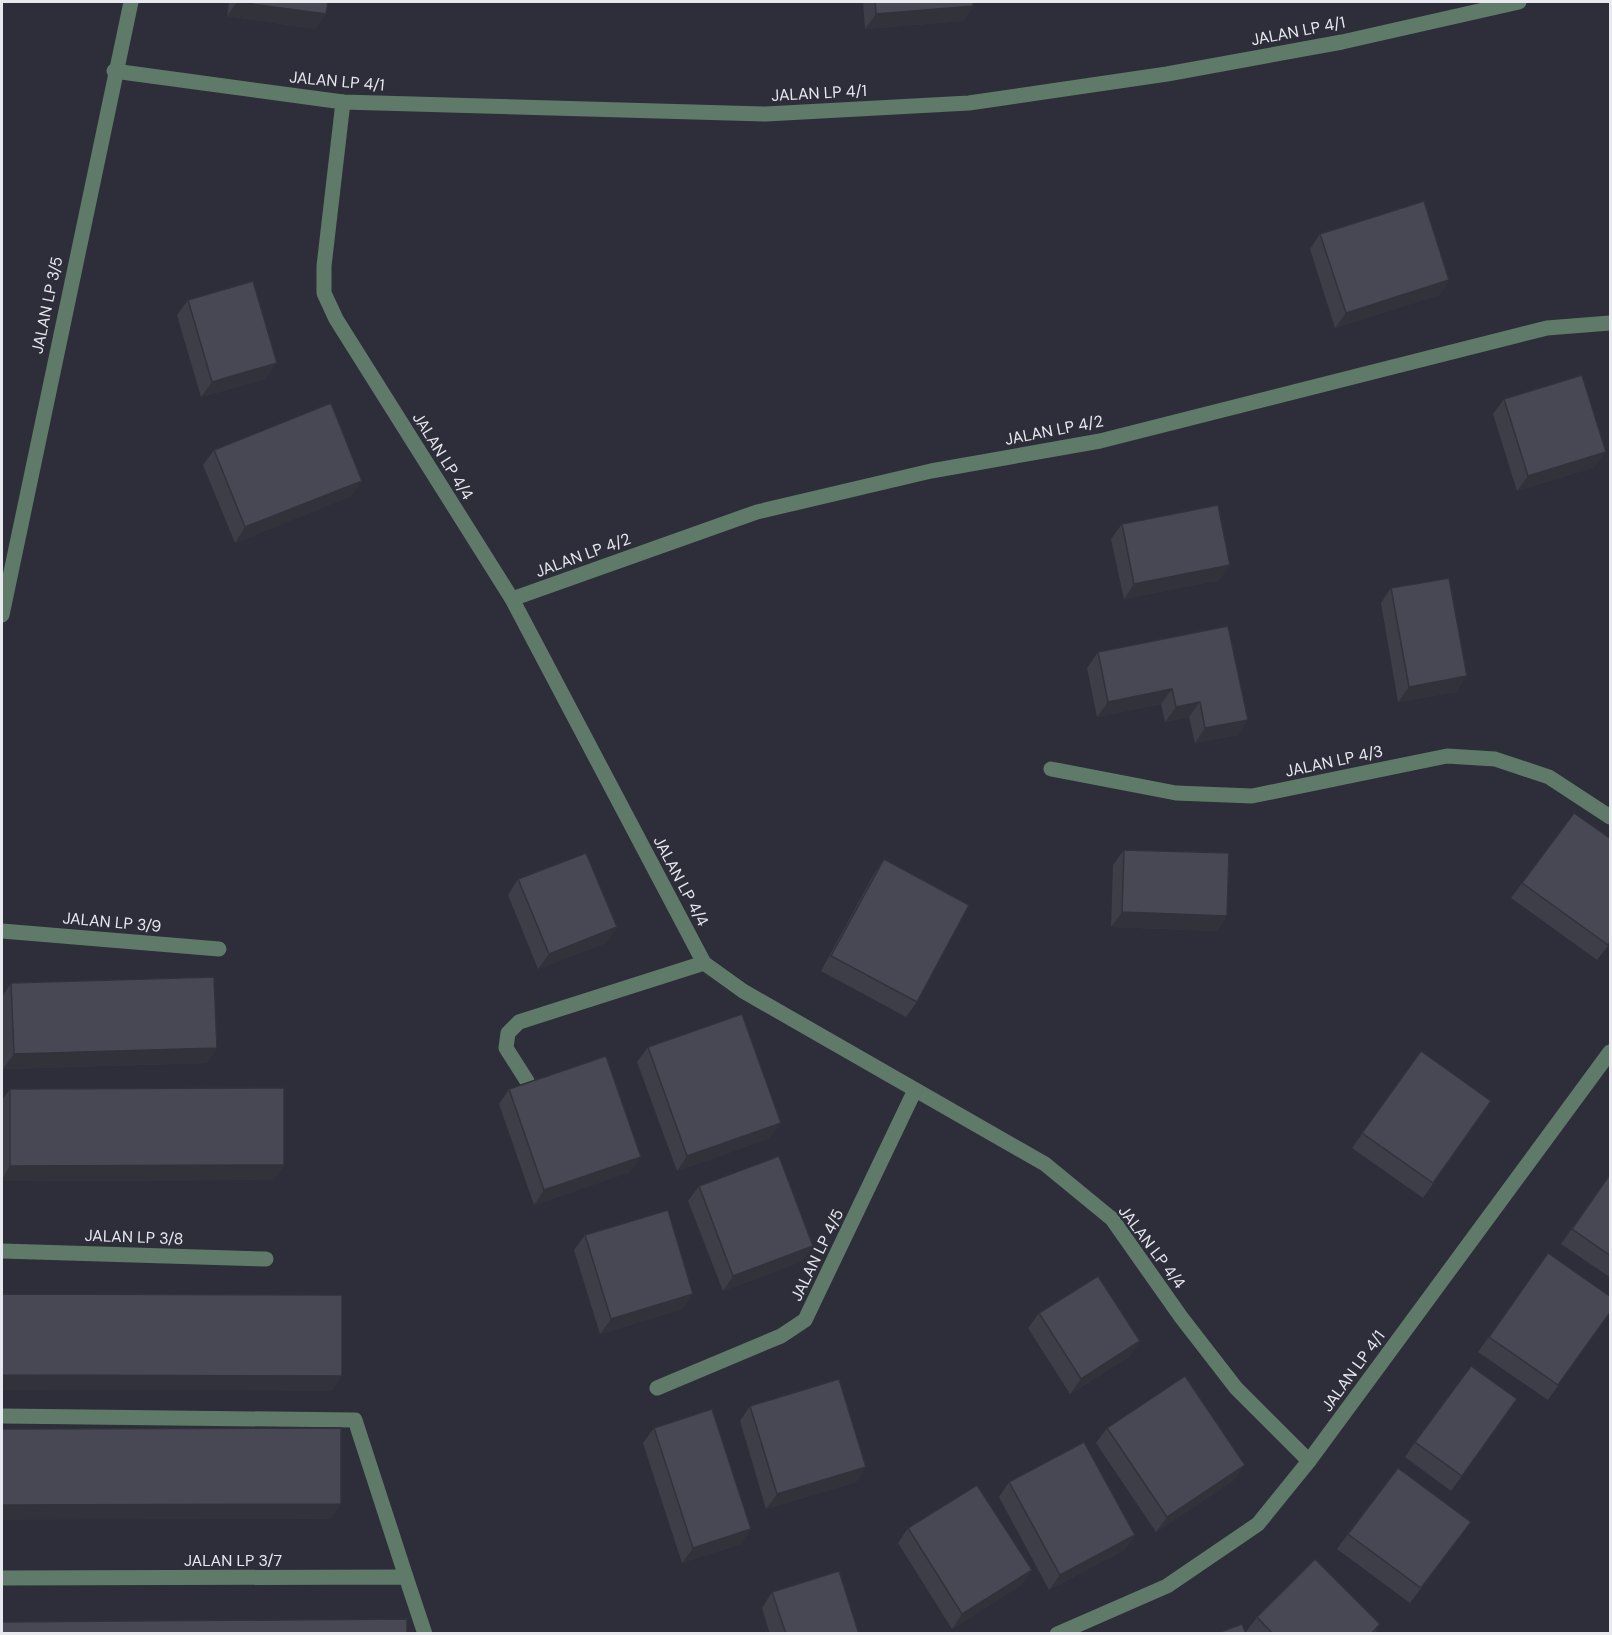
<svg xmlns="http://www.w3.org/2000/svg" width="1612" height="1635" viewBox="0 0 1612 1635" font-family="'DM Sans',sans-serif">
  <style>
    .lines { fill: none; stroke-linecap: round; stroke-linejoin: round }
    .minor { stroke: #5f7a69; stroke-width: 15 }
    .wall { fill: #3d3e48 }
    .shaded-wall { fill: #32323b }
    .building { fill: #474854; stroke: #32323b; stroke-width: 1.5 }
    .labels { text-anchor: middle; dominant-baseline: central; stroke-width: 5; stroke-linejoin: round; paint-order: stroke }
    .street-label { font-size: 16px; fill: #e8e8ef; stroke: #2d2e39 }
  </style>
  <rect width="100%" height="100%" fill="#2d2e39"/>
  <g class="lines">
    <g class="minor">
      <path d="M114 71 343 102 766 114 969 103 1167 74 1342 42 1519 2"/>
      <path d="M343 102 324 266V293L336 319 512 599 704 963 743 991 1045 1164 1112 1219 1181 1317 1236 1388 1309 1461"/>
      <path d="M512 599 757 512 931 471 1100 441 1547 328 1610 323"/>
      <path d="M2 615 131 2"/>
      <path d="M1051 769 1176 793 1252 796 1447 756 1495 759 1549 777 1610 817"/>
      <path d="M2 931 219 949"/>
      <path d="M527 1081 506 1048 508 1033 519 1022 704 963"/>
      <path d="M2 1251 266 1259"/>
      <path d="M657 1388 781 1336 805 1320 915 1090"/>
      <path d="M2 1416 355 1420 406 1577"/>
      <path d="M2 1578 406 1577 425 1634"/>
      <path d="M1057 1634 1167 1586 1258 1524 1309 1461 1610 1052"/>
    </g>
  </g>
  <g class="wall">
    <path d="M229 2H328L326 14 315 29 227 16Z"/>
    <path d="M863 2H973V6L963 21 865 29Z"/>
    <path d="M1320 234 1449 280 1439 295 1335 328 1310 249Z"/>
    <path d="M188 300 266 379 201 397 177 315Z"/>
    <path d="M1504 399 1595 467 1517 491 1493 414Z"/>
    <path d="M214 450 362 481 351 496 235 543 203 465Z"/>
    <path d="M1122 524 1220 580 1124 599 1111 539Z"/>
    <path d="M1391 588 1456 692 1398 702 1381 603Z"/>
    <path d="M1228 626 1238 735 1195 743 1189 717 1165 722 1161 704 1097 717 1087 668 1098 652Z"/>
    <path d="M1611 839V942L1597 960 1511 898 1522 883Z"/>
    <path d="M1124 850 1227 916 1216 931 1111 927 1113 865Z"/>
    <path d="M884 859 917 1002 906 1017 821 971 874 874Z"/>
    <path d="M518 879 617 927 606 943 538 969 508 895Z"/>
    <path d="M11 983 217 1048 206 1063 3 1069 2 997Z"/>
    <path d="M648 1047 770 1138 677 1171 637 1062Z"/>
    <path d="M1421 1051 1491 1101 1423 1198 1352 1148Z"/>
    <path d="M10 1089 284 1165 273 1180 2 1181V1100Z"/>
    <path d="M509 1089 630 1172 534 1205 499 1104Z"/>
    <path d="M1611 1173V1278L1561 1244Z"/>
    <path d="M699 1186 813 1246 802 1261 723 1291 688 1201Z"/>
    <path d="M585 1235 683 1309 600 1334 574 1250Z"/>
    <path d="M1548 1253 1611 1311 1548 1400 1478 1352Z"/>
    <path d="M1039 1313 1130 1356 1070 1394 1028 1328Z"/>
    <path d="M1517 1399 1451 1491 1405 1457 1415 1442Z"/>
    <path d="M750 1406 866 1467 856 1482 766 1509 740 1421Z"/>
    <path d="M654 1428 741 1544 682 1563 643 1443Z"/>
    <path d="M1107 1428 1234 1480 1156 1532 1096 1443Z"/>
    <path d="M1009 1482 1135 1535 1124 1550 1049 1590 999 1497Z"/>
    <path d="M908 1528 1032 1570 1021 1585 952 1629 898 1543Z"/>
    <path d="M1348 1534 1460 1537 1410 1603 1337 1549Z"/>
    <path d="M772 1592 859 1634H770L762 1608Z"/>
    <path d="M1257 1617 1380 1624 1374 1634H1247L1246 1632Z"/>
  </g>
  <g class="shaded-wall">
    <path d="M237 2 326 14 315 29 227 16Z"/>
    <path d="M973 6 963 21 865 29 876 14Z"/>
    <path d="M1449 280 1439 295 1335 328 1346 313Z"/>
    <path d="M277 363 266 379 201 397 212 382Z"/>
    <path d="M1606 452 1595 467 1517 491 1528 476Z"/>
    <path d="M362 481 351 496 235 543 245 527Z"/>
    <path d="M1230 565 1220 580 1124 599 1134 584Z"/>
    <path d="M1467 676 1456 692 1398 702 1409 687Z"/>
    <path d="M1172 689 1161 704 1097 717 1108 702Z"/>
    <path d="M1200 702 1189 717 1165 722 1176 707Z"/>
    <path d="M1248 720 1238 735 1195 743 1205 728Z"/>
    <path d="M1122 912 1227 916 1216 931 1111 927Z"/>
    <path d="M617 927 606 943 538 969 549 954Z"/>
    <path d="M217 1048 206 1063 3 1069 14 1054Z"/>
    <path d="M781 1123 770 1138 677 1171 687 1156Z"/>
    <path d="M641 1157 630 1172 534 1205 544 1190Z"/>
    <path d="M284 1165 273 1180 2 1181V1179L10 1166Z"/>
    <path d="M813 1246 802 1261 723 1291 733 1276Z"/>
    <path d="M693 1294 683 1309 600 1334 611 1319Z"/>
    <path d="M1140 1341 1130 1356 1070 1394 1081 1379Z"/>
    <path d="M2 1375 342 1376 332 1391 2 1390Z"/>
    <path d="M1245 1465 1234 1480 1156 1532 1167 1517Z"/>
    <path d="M866 1467 856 1482 766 1509 777 1494Z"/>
    <path d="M341 1504 331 1519 2 1520V1505Z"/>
    <path d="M1471 1522 1460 1537 1410 1603 1421 1588Z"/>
    <path d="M751 1529 741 1544 682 1563 693 1548Z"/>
    <path d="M1135 1535 1124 1550 1049 1590 1060 1575Z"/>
    <path d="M1032 1570 1021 1585 952 1629 962 1614Z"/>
  </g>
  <g class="building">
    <path d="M238 2H328L326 14Z"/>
    <path d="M875 2H973V6L876 14Z"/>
    <path d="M1424 201 1449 280 1346 313 1320 234Z"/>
    <path d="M253 281 277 363 212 382 188 300Z"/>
    <path d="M1582 375 1606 452 1528 476 1504 399Z"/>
    <path d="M331 403 362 481 245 527 214 450Z"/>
    <path d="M1218 505 1230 565 1134 584 1122 524Z"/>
    <path d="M1449 578 1467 676 1409 687 1391 588Z"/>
    <path d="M1228 626 1248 720 1205 728 1200 702 1176 707 1172 689 1108 702 1098 652Z"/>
    <path d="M1574 813 1611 839V941L1608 945 1522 883Z"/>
    <path d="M1124 850 1229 853 1227 916 1122 912Z"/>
    <path d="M586 853 617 927 549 954 518 879Z"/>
    <path d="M884 859 969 905 917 1002 831 956Z"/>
    <path d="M214 977 217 1048 14 1054 11 983Z"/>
    <path d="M742 1014 781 1123 687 1156 648 1047Z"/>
    <path d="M1421 1051 1491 1101 1433 1183 1362 1133Z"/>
    <path d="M606 1056 641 1157 544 1190 509 1089Z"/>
    <path d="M284 1088V1165L10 1166V1089Z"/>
    <path d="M779 1156 813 1246 733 1276 699 1186Z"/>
    <path d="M1611 1173V1256L1572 1229Z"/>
    <path d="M668 1210 693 1294 611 1319 585 1235Z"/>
    <path d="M1548 1253 1611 1297V1311L1558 1385 1489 1337Z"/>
    <path d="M1098 1276 1140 1341 1081 1379 1039 1313Z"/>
    <path d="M2 1294 342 1295V1376L2 1375Z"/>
    <path d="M1471 1366 1517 1399 1462 1476 1415 1442Z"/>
    <path d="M1185 1376 1245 1465 1167 1517 1107 1428Z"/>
    <path d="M839 1379 866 1467 777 1494 750 1406Z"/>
    <path d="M712 1409 751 1529 693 1548 654 1428Z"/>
    <path d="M341 1428V1504L2 1505V1429Z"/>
    <path d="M1084 1442 1135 1535 1060 1575 1009 1482Z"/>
    <path d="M1398 1468 1471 1522 1421 1588 1348 1534Z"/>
    <path d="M977 1485 1032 1570 962 1614 908 1528Z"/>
    <path d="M1315 1559 1380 1624 1371 1634H1273L1257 1617Z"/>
    <path d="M839 1571 859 1634H786L772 1592Z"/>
    <path d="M407 1619V1634H2V1622Z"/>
    <path d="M1242 1624 1246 1634H1215Z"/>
  </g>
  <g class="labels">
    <g class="street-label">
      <text transform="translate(1298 31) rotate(-11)">JALAN LP 4/1</text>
      <text transform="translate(337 81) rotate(5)">JALAN LP 4/1</text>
      <text transform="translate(819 93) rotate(-3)">JALAN LP 4/1</text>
      <text transform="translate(47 305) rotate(-78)">JALAN LP 3/5</text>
      <text transform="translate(1054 430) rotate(-11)">JALAN LP 4/2</text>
      <text transform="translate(443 456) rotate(58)">JALAN LP 4/4</text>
      <text transform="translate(583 555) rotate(-20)">JALAN LP 4/2</text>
      <text transform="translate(1334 761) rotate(-12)">JALAN LP 4/3</text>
      <text transform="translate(681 881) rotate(62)">JALAN LP 4/4</text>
      <text transform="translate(112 922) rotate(5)">JALAN LP 3/9</text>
      <text transform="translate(134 1237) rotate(2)">JALAN LP 3/8</text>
      <text transform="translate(1152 1247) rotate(53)">JALAN LP 4/4</text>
      <text transform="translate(817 1255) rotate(-64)">JALAN LP 4/5</text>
      <text transform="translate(1353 1371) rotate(-54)">JALAN LP 4/1</text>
      <text x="233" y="1560">JALAN LP 3/7</text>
    </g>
  </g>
  <rect width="1612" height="1635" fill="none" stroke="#e8e8ef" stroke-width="6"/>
</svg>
